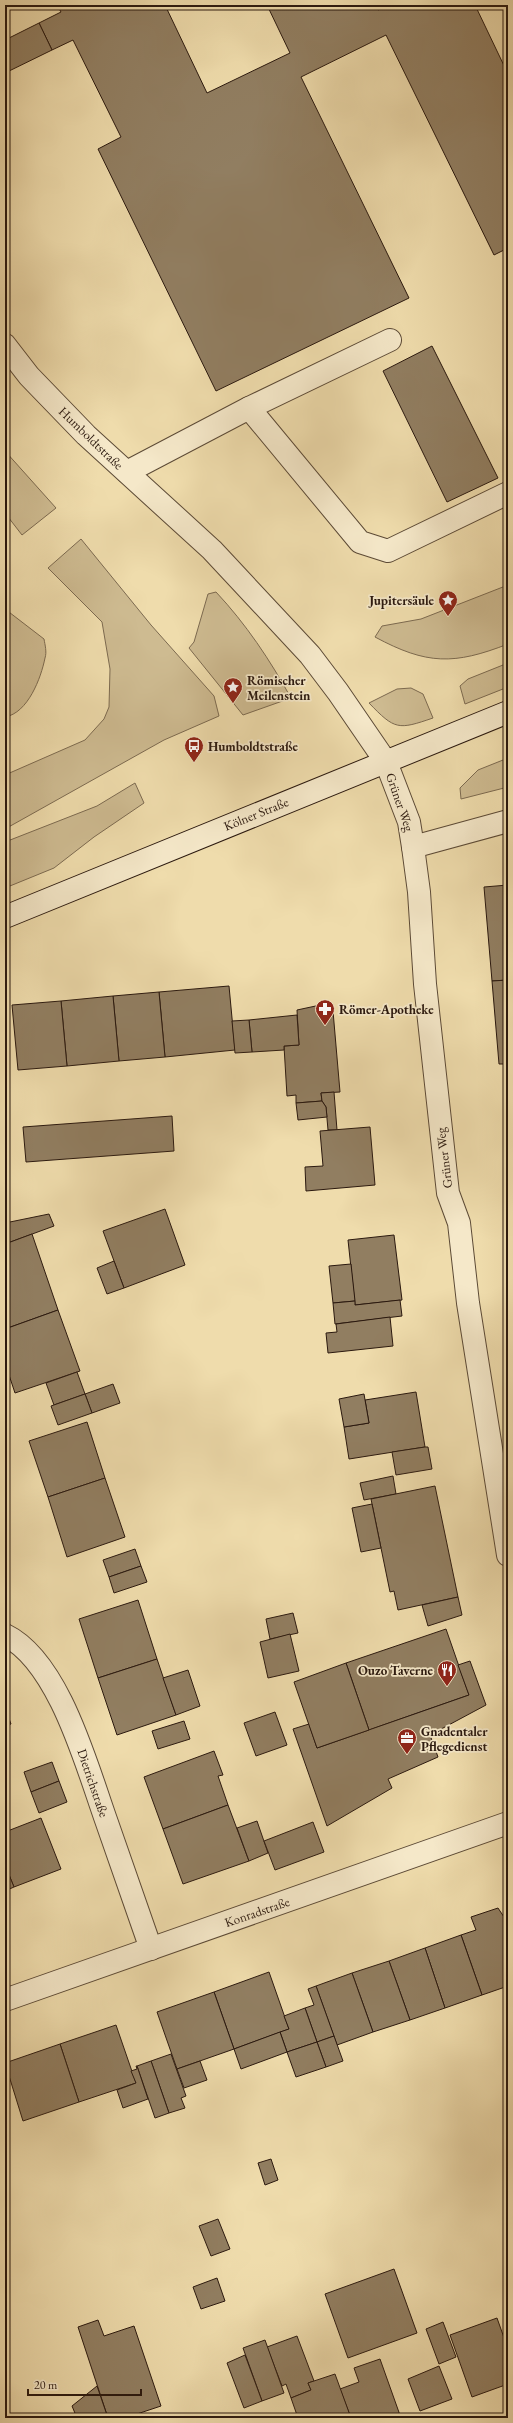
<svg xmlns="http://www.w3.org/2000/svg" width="513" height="2423" viewBox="0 0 513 2423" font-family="'EB Garamond',serif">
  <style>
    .green { fill: #cebb91; stroke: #7c6a50 }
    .building { fill: #917e61; stroke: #2b190f }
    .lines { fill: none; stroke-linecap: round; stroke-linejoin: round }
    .lane-casing { stroke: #5c4a36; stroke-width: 24 }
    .street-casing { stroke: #5c4a36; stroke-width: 24 }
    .secondary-casing { stroke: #2b190f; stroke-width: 24 }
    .lane { stroke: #f5e8c9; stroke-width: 22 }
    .street { stroke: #f5e8c9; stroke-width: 22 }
    .secondary { stroke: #f5e8c9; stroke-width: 22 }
    .labels { text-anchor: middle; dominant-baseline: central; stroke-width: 3.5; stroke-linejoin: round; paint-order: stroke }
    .street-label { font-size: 13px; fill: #2b190f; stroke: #f5e8c9 }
    .poi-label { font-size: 13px; font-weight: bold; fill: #2b190f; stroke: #f5e8c9; text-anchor: start }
  </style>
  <rect width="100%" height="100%" fill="#efdcac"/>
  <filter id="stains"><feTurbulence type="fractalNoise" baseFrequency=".005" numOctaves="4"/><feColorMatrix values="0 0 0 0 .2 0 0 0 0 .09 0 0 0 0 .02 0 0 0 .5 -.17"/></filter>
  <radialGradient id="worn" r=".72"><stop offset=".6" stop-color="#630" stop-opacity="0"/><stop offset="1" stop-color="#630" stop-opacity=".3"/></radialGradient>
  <g class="green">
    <path d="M5 451 56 508 22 535 5 513Z"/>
    <path d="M81 539 151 625 214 696 219 716 164 740 5 829V775L85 740 104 719 109 707 110 669 102 622 48 568Z"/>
    <path d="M508 585V644C454 665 427 665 375 637L382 626 421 619Z"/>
    <path d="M216 592C246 624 270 660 291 698L243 715 189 648 194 642 208 594Z"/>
    <path d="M5 609 44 639C45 645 47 652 45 658 41 678 28 713 5 717Z"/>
    <path d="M508 663V687L465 704 460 686 468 679Z"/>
    <path d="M411 688 423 694 433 718C398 730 395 730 369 703L397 689Z"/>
    <path d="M508 758V787L461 799 460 788 478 770Z"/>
    <path d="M135 783 144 803 94 837 54 868 5 888V842L97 806Z"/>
  </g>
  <g class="building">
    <path d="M57 5H165L207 93 290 53 267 5H376L378 10 389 5H475L508 74V248L494 255 386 35 301 77 409 298 216 391 98 149 121 137 73 40 52 50 39 23 61 12Z"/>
    <path d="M39 23 52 50 5 73V40Z"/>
    <path d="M432 346 498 478 447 502 383 371Z"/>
    <path d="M508 885V980L492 981 484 887Z"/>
    <path d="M508 980V1064H499L492 981Z"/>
    <path d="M229 986 235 1050 165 1057 159 992Z"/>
    <path d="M159 992 165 1057 119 1061 113 996Z"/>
    <path d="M113 996 119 1061 67 1066 61 1001Z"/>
    <path d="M61 1001 67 1066 18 1070 12 1005Z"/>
    <path d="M325 1004 333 1011 340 1092 321 1093 322 1101 296 1103V1095L287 1096 284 1046 299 1045 297 1010Z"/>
    <path d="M297 1015 299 1045 284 1046V1050L252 1052 249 1020Z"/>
    <path d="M249 1020 252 1052 235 1053 232 1021Z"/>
    <path d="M334 1092 337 1130H328L326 1107 322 1101 321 1093Z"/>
    <path d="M322 1101 326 1107 327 1117 298 1120 296 1103Z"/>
    <path d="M172 1116 174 1151 26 1162 23 1127Z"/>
    <path d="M370 1127 375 1185 306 1191 305 1167 323 1166 320 1131Z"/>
    <path d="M165 1209 185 1265 124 1288 103 1231Z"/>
    <path d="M49 1214 54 1226 5 1244V1223Z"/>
    <path d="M32 1234 58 1310 5 1329V1244Z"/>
    <path d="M394 1235 402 1300 355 1305 348 1240Z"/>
    <path d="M114 1261 124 1288 107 1294 97 1268Z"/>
    <path d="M351 1264 355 1301 333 1303 329 1266Z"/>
    <path d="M400 1300 402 1316 335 1324 333 1303 355 1301V1305Z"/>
    <path d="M58 1310 80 1371 15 1393 5 1363V1329Z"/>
    <path d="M390 1317 393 1346 328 1353 326 1333 337 1332 336 1324Z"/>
    <path d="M77 1372 85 1394 54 1405 46 1383Z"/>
    <path d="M113 1384 120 1403 92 1413 85 1394Z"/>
    <path d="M416 1392 425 1447 349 1459 344 1427 369 1423 365 1400Z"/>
    <path d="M85 1394 92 1413 58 1425 51 1406Z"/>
    <path d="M364 1394 369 1423 344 1427 339 1399Z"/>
    <path d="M87 1422 105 1478 48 1497 29 1441Z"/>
    <path d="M425 1447H428L432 1469 396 1475 392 1452Z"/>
    <path d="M393 1476 396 1494 364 1500 360 1483Z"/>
    <path d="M105 1478 125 1537 67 1557 48 1497Z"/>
    <path d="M435 1486 458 1597 398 1610 394 1591 390 1592 371 1499Z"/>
    <path d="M372 1504 381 1548 361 1552 352 1508Z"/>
    <path d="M135 1549 141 1566 109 1577 103 1560Z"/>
    <path d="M141 1566 147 1582 114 1593 109 1577Z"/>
    <path d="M458 1597 462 1615 428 1626 422 1605Z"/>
    <path d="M138 1600 157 1659 98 1678 79 1619Z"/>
    <path d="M293 1613 298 1633 270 1639 266 1619Z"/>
    <path d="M446 1629 469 1695 369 1730 346 1663Z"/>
    <path d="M290 1634 299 1671 268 1678 260 1642Z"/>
    <path d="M157 1659 176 1715 117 1735 98 1678Z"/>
    <path d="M470 1661 486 1705 430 1735 438 1757 388 1779 392 1788 327 1826 293 1729 309 1724 317 1748 469 1695 458 1665Z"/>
    <path d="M346 1663 369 1730 317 1748 294 1682Z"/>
    <path d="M188 1670 200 1706 176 1715 163 1678Z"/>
    <path d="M5 1708 11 1724 5 1726Z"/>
    <path d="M275 1712 287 1745 256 1756 244 1723Z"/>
    <path d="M184 1721 190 1739 158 1749 152 1731Z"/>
    <path d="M214 1751 223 1775 218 1776 228 1805 163 1829 144 1777Z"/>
    <path d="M52 1762 59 1781 31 1792 24 1772Z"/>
    <path d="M59 1781 67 1802 39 1813 31 1792Z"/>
    <path d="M228 1805 249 1861 183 1884 163 1829Z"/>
    <path d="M41 1818 61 1869 14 1887 5 1865V1832Z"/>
    <path d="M257 1821 268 1853 249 1861 237 1828Z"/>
    <path d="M313 1822 324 1852 275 1870 264 1841Z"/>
    <path d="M5 1865 14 1887 5 1891Z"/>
    <path d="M498 1908 508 1923V1986L482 1995 461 1935 476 1930 471 1917Z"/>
    <path d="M461 1935 482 1995 445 2008 425 1948Z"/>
    <path d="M425 1948 445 2008 410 2020 389 1961Z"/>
    <path d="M389 1961 410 2020 373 2032 352 1973Z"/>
    <path d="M269 1972 289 2029 234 2049 214 1992Z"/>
    <path d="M352 1973 373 2032 337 2045 316 1986Z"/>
    <path d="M316 1986 334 2036 317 2042 305 2008 314 2005 308 1989Z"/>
    <path d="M214 1992 234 2049 177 2069 157 2012Z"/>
    <path d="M305 2008 317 2042 287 2052 280 2032 289 2029 284 2016Z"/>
    <path d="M116 2025 136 2083 79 2102 60 2044Z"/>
    <path d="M280 2032 287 2052 241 2069 234 2049Z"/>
    <path d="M334 2036 343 2061 326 2067 317 2042Z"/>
    <path d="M317 2042 326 2067 296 2077 287 2052Z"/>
    <path d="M60 2044 79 2102 23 2121 5 2063Z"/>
    <path d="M171 2054 186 2096 181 2098 185 2108 169 2113 151 2061Z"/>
    <path d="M151 2061 169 2113 155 2118 137 2066Z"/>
    <path d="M200 2061 207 2080 184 2088 177 2069Z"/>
    <path d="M136 2066H137L148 2099 123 2108 117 2090 136 2083 131 2071 137 2069Z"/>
    <path d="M271 2159 278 2180 265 2185 258 2163Z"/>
    <path d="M218 2219 230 2249 211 2256 199 2226Z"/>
    <path d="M394 2269 417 2333 348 2358 325 2294Z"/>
    <path d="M217 2278 225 2301 201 2309 193 2287Z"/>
    <path d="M497 2318 508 2349V2384L472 2397 450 2335Z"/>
    <path d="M98 2320 104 2336 134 2326 161 2406 137 2414 138 2418H108L78 2327Z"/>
    <path d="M443 2322 456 2357 439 2364 426 2329Z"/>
    <path d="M297 2336 314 2381 308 2383 311 2390 291 2398 286 2384 282 2386 267 2347Z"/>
    <path d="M265 2340 284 2393 262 2401 243 2348Z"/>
    <path d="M245 2355 262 2401 244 2408 227 2363Z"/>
    <path d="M380 2359 401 2418H351L340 2389 359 2382 354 2368Z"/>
    <path d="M439 2366 452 2399 420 2411 408 2379Z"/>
    <path d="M335 2374 351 2418H298L291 2398 311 2390 308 2383Z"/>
    <path d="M97 2386 108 2418H77L72 2406Z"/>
  </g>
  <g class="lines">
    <defs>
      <g id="lane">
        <path d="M249 408 390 340"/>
        <path d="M127 472 249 408 360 542 388 551 508 493"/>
      </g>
      <g id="street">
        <path d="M5 345 29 376 86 435 212 550 310 655 338 692 386 762 409 822 413 847 419 892 425 984 448 1193 459 1223 468 1303 508 1555"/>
        <path d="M413 847 508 821"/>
        <path d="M5 1635C59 1661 87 1767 106 1820 121 1863 136 1906 151 1949"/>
        <path d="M5 2000 508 1823"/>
      </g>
      <path id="secondary" d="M5 917 508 712"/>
    </defs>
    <use href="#lane" class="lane-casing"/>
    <use href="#street" class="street-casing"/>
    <use href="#secondary" class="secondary-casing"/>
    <use href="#lane" class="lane"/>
    <use href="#street" class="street"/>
    <use href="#secondary" class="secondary"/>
  </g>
  <defs>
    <symbol id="sight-pin" viewBox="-11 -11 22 30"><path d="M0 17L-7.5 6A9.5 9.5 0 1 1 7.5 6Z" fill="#8f2418" stroke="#f5e8c9"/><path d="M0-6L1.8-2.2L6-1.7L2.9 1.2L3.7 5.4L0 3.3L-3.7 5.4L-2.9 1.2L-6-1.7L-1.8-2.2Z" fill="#fff"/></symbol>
    <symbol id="bus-pin" viewBox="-11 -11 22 30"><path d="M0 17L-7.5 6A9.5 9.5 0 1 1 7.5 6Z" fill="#8f2418" stroke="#f5e8c9"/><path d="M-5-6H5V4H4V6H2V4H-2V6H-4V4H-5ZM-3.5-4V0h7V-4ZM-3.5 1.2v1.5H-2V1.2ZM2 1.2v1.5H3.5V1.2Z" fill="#fff"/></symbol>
    <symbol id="pharmacy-pin" viewBox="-11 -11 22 30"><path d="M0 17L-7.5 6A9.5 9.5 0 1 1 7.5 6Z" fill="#8f2418" stroke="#f5e8c9"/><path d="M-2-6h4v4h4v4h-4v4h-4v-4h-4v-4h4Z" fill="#fff"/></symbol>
    <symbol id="restaurant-pin" viewBox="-11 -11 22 30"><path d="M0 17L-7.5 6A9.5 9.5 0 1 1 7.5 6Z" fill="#8f2418" stroke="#f5e8c9"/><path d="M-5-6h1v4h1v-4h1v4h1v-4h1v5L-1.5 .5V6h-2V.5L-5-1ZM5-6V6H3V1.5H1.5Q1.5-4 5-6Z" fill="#fff"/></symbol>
    <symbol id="office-pin" viewBox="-11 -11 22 30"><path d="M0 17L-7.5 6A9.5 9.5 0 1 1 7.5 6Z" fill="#8f2418" stroke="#f5e8c9"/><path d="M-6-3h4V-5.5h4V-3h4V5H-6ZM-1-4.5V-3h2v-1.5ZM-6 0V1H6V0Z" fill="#fff"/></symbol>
  </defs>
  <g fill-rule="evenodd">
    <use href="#sight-pin" x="437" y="589" width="22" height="30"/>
    <use href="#sight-pin" x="222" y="676" width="22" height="30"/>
    <use href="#bus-pin" x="183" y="735" width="22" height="30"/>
    <use href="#pharmacy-pin" x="314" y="998" width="22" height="30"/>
    <use href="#restaurant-pin" x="436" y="1659" width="22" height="30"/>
    <use href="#office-pin" x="396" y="1727" width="22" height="30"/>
  </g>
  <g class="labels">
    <g class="street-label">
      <text transform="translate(91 438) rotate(44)">Humboldtstraße</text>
      <text transform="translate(400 802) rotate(71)">Grüner Weg</text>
      <text transform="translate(256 814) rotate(-22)">Kölner Straße</text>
      <text transform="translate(444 1158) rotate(-97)">Grüner Weg</text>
      <text transform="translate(93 1783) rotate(71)">Dietrichstraße</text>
      <text transform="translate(257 1912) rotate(-19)">Konradstraße</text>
    </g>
    <g class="poi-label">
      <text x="434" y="600" text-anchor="end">Jupitersäule</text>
      <text x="247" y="680">Römischer<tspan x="247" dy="15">Meilenstein</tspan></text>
      <text x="208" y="746">Humboldtstraße</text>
      <text x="339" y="1009">Römer-Apotheke</text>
      <text x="433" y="1670" text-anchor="end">Ouzo Taverne</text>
      <text x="421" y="1731">Gnadentaler<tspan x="421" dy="15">Pflegedienst</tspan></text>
    </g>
  </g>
  <rect width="513" height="2423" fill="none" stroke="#efdcac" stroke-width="20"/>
  <rect x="6" y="6" width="501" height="2411" fill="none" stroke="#2b190f" stroke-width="2"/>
  <rect x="10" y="10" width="493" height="2403" fill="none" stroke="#2b190f"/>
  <path d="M28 2389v6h113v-6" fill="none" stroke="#2b190f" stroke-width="2"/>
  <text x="34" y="2389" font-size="12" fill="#2b190f" stroke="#f5e8c9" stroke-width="3" paint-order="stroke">20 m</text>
  <rect width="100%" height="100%" filter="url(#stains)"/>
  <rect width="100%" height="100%" fill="url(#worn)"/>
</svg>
